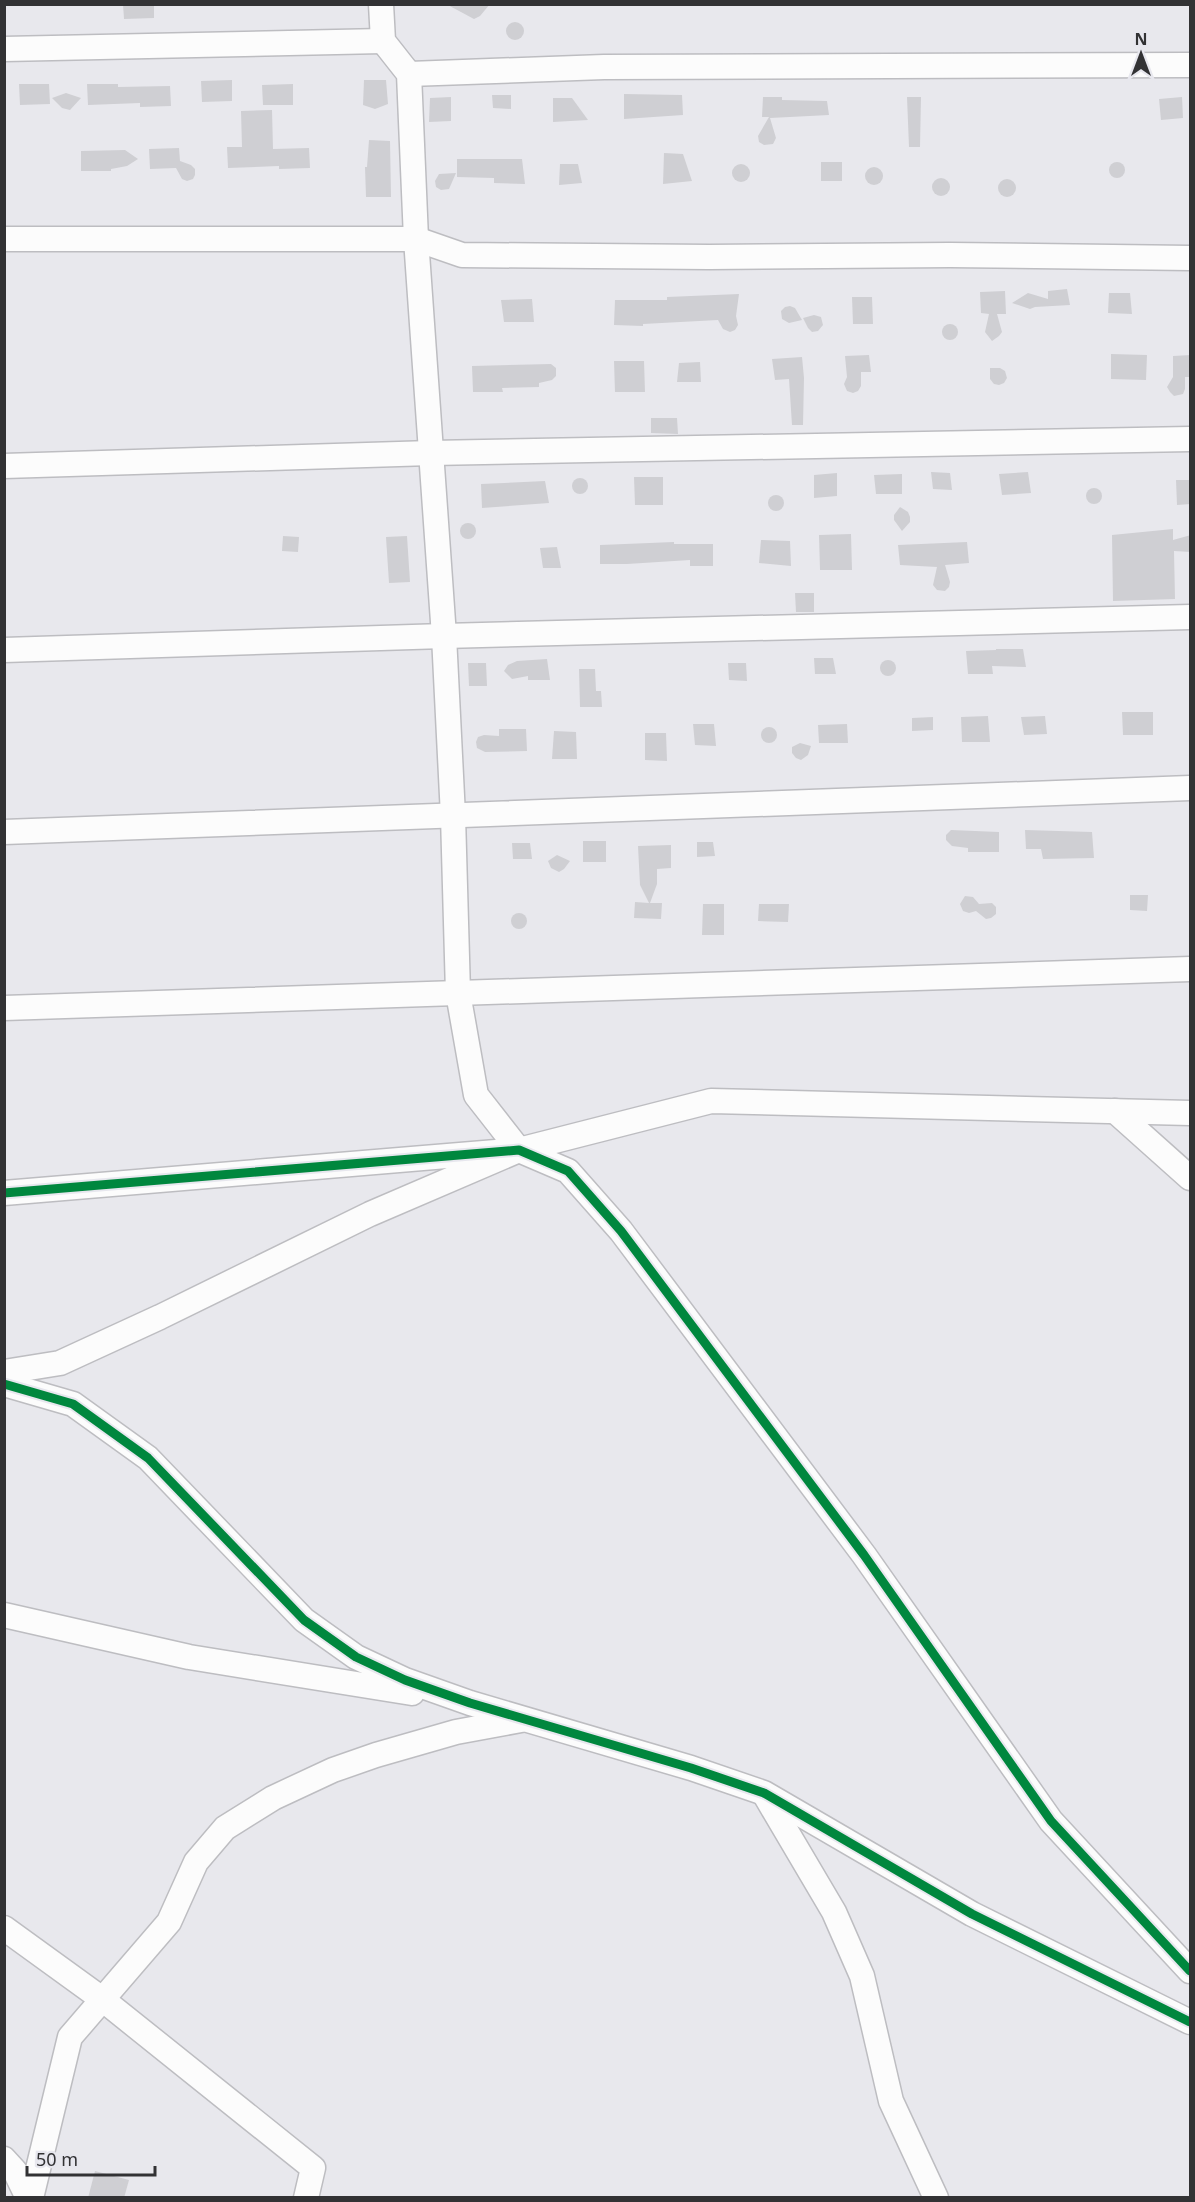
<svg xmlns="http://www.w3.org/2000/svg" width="1195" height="2202" viewBox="0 0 1195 2202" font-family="'Noto Sans',sans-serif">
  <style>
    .building { fill: #cfcfd3 }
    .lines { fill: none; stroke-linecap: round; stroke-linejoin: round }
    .minor-casing { stroke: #bdbdc1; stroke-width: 27 }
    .minor { stroke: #fcfcfc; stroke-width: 24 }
    .cycleway-casing { stroke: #e7e7ee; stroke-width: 13 }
    .cycleway { stroke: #00873e; stroke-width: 9 }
  </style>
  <rect width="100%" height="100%" fill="#e8e8ed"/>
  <g class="building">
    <path d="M123 4H154V18L124 19Z"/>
    <path d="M446 4H490L480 16 474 19Z"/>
    <circle cx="515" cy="31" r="9"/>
    <path d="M232 80V101L202 102 201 81Z"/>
    <path d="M364 80H386L388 104 375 109 363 105Z"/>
    <path d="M19 84H49L50 104 20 105Z"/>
    <path d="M87 84H118V87L170 86 171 106 140 107V103L88 105Z"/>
    <path d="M293 84V105H263L262 85Z"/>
    <path d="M66 93 81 98 70 110 62 108 52 98Z"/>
    <path d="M624 94 682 95 683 115 624 119Z"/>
    <path d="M492 95H511V109L493 108Z"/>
    <path d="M451 97V121L429 122 430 98Z"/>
    <path d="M763 97H782V100L827 101 829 115 770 118 776 138 773 144 764 145 759 142 758 136 769 117H762Z"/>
    <path d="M907 97H921L920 147H909Z"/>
    <path d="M1182 97 1183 118 1161 120 1159 99Z"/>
    <path d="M553 98H572L588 120 553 122Z"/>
    <path d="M272 110 273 149 309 148 310 168 279 169V166L228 168 227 147H242L241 111Z"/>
    <path d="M369 140 390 141 391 197H366L365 167H367Z"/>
    <path d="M179 148 180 161 191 165 195 169V175L193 179 187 181 182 179 176 168 150 169 149 149Z"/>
    <path d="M125 150 138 159 127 166 111 169V171H81V151Z"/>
    <path d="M664 153 683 154 692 181 663 184Z"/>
    <path d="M457 159H522L525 184 494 183V178L457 177Z"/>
    <rect x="821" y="162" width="21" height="19"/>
    <circle cx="1117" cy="170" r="8"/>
    <path d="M560 164H578L582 183 559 185Z"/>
    <circle cx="741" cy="173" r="9"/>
    <circle cx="874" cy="176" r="9"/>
    <path d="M456 173 449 189 441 190 436 187 435 181 439 174Z"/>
    <circle cx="941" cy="187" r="9"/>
    <circle cx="1007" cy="188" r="9"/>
    <path d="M1067 289 1070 305 1035 307 1030 309 1012 303 1028 293 1048 299V291Z"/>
    <path d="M1005 291 1006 314H997L1002 332 999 336 992 341 985 332 989 314 981 313 980 292Z"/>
    <path d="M1109 293H1130L1132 314 1108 313Z"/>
    <path d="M739 294 736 316 738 325 735 330 730 332 723 329 718 320 643 324V326L614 325 615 300H667V297Z"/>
    <path d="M852 297H872L873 324H853Z"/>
    <path d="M532 299 534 322H504L501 300Z"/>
    <path d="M790 306 795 308 802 320 789 323 782 319 781 311 785 307Z"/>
    <path d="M814 315 821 317 823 325 818 331 812 332 808 328 803 318Z"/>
    <circle cx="950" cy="332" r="8"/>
    <path d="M1111 354 1147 355 1146 380 1111 379Z"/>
    <path d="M869 355 871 372H861V386L858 391 853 393 847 391 844 384 847 377 845 356Z"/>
    <path d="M1191 355V377H1185V389L1183 394 1174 396 1170 392 1167 387 1173 377V356Z"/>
    <path d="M802 357 804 378 803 425H792L789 379 775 380 772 359Z"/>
    <path d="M614 361H644L645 392H615Z"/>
    <path d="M700 362 701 382H677L679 363Z"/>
    <path d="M551 364 556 368V376L552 380 539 383V387L502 388 503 392H473L472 366Z"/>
    <path d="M990 368H1000L1005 371 1007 378 1004 383 999 385 994 384 990 379Z"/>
    <path d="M651 418H677L678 434 651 433Z"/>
    <path d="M931 472 950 473 952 490 933 489Z"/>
    <path d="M1028 472 1031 493 1002 495 999 474Z"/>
    <path d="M837 473V496L814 498V475Z"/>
    <path d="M902 474V494H876L874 475Z"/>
    <path d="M634 477H663V505H635Z"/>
    <circle cx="580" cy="486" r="8"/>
    <path d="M1176 480H1191V504L1177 505Z"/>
    <path d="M545 481 549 503 482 508 481 484Z"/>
    <circle cx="1094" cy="496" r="8"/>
    <circle cx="776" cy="503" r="8"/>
    <path d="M900 507 908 512 910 517V522L902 531 894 520V515Z"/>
    <circle cx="468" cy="531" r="8"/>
    <path d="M1173 529V540L1191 535V552L1174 551 1175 599 1113 601 1112 535Z"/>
    <path d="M851 534 852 570H820L819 535Z"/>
    <path d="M283 536 299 537 298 552 282 551Z"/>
    <path d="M407 536 410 582 389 583 386 537Z"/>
    <path d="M761 540 790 541 791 566 759 563Z"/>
    <path d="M674 542V544H713V566H690V560L627 564H600V545Z"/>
    <path d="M967 542 969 563 945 565 950 582 949 587 945 591 937 590 933 585 937 567 900 565 898 545Z"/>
    <path d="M557 547 561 568H543L540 548Z"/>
    <path d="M795 593H814V612H796Z"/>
    <path d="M996 649H1023L1026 667 992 666 993 674H968L966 651 996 650Z"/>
    <path d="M814 658H833L836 674H815Z"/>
    <path d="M547 659 550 680H528V676L512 679 504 671 508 665 517 661Z"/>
    <circle cx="888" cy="668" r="8"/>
    <path d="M468 663H486L487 686H469Z"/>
    <path d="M728 663H746L747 681 729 680Z"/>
    <path d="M579 669H595L596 691H601L602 707H580Z"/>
    <path d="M1122 712H1153V735H1123Z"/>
    <path d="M988 716 990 742H962L961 717Z"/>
    <path d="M1045 716 1047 734 1024 735 1021 717Z"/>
    <path d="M933 717V730L912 731V718Z"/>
    <path d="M693 724H714L716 746 695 745Z"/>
    <path d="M847 724 848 743H819L818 725Z"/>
    <circle cx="769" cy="735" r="8"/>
    <path d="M499 729H526L527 751 485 752 477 748 476 742 478 737 484 735 499 736Z"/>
    <path d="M554 731 576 732 577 759H552Z"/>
    <path d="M645 733H666L667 761 645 760Z"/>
    <path d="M800 743 811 746 808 755 801 760 796 758 792 753V747Z"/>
    <path d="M951 830 999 832V852H968V848L952 846 946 840V835Z"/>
    <path d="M1025 830 1092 832 1094 858 1043 859 1041 849H1026Z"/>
    <rect x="583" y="841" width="23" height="21"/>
    <path d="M697 842H713L715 856 697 857Z"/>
    <path d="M512 843H530L532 859H513Z"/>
    <path d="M671 845V868L657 869V884L650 903H662L661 919 634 918 635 902 649 903 640 885 638 846Z"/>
    <path d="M557 855 570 861 564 869 559 872 551 868 548 861Z"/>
    <path d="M1130 895H1148L1147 911 1130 910Z"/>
    <path d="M965 896 973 897 979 904 992 903 996 907V914L991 918 986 919 976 911 969 913 963 911 960 904Z"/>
    <path d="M703 904H724V935H702Z"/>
    <path d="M759 904H789L788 922 758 921Z"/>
    <circle cx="519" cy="921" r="8"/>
    <path d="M95 2171 129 2180 124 2198H88Z"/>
  </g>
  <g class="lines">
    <defs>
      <g id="minor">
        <path d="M381 4 383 41 409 74 416 239 444 636 453 816 458 993 476 1095 519 1150"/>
        <path d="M4 49 383 41"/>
        <path d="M409 74 604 67 1190 65"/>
        <path d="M4 239H416L462 255 709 257 950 255 1190 258"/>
        <path d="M4 466 431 453 1190 439"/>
        <path d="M4 650 444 636 1190 617"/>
        <path d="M4 832 1190 788"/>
        <path d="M4 1008 1190 969"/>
        <path d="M1115 1111 1190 1178"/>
        <path d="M4 1193 519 1150 568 1171 621 1231 864 1555 1051 1821 1190 1971"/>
        <path d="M4 1372 60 1363 160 1317 370 1214 519 1150 711 1101 1190 1113"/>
        <path d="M4 1384 73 1404 148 1458 304 1620 356 1657 405 1680 470 1703 691 1768 764 1793 972 1914 1190 2022"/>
        <path d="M4 1615 189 1657 412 1693"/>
        <path d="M765 1795 834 1912 862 1976 891 2101 936 2198"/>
        <path d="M4 1928 102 1999 313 2168 306 2198"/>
        <path d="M4 2159 15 2171 28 2198"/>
        <path d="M31 2198 70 2037 169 1922 196 1862 225 1828 273 1798 333 1770 376 1755 456 1732 521 1720"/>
      </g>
    </defs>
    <use href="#minor" class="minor-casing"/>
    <use href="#minor" class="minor"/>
    <defs>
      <g id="cycleway">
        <path d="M4 1193 519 1150 568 1171 621 1231 864 1555 1051 1821 1190 1971"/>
        <path d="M4 1384 73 1404 148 1458 304 1620 356 1657 405 1680 470 1703 691 1768 764 1793 972 1914 1190 2022"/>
      </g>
    </defs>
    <use href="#cycleway" class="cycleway-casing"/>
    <use href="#cycleway" class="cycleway"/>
  </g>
  <rect width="1195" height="2202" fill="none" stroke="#323234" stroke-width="12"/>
  <g transform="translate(1141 54)" stroke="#e7e7ee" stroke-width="4.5" paint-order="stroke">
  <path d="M0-4.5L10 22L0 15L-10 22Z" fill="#323234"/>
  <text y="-9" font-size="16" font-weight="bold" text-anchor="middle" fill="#323234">N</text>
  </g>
  <path d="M27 2166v9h128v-9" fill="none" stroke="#323234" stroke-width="3"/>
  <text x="36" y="2166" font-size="18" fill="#323234" stroke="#e7e7ee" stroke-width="4.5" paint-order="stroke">50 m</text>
</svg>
